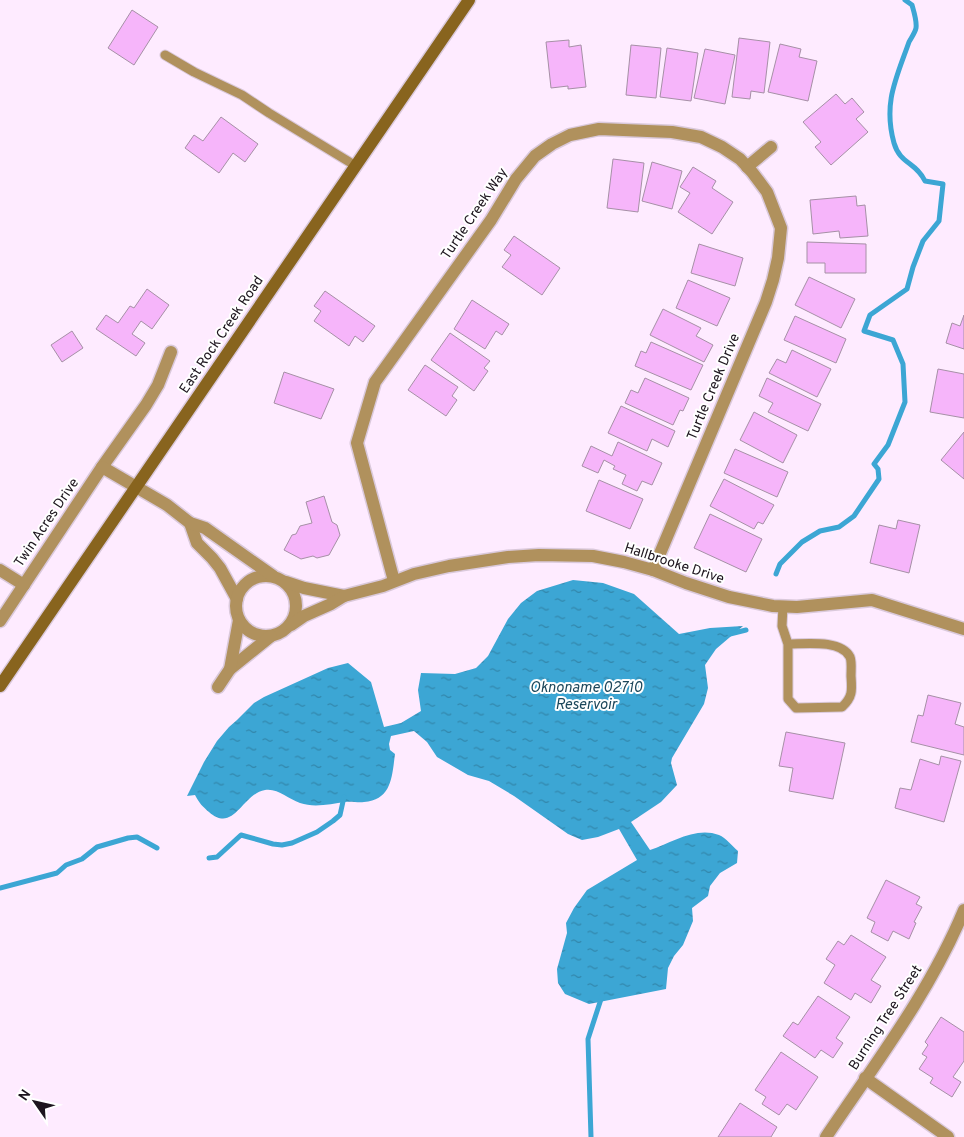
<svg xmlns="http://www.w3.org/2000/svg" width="964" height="1137" viewBox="0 0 964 1137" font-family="Overpass,sans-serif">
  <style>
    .water { fill: url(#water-ripples) }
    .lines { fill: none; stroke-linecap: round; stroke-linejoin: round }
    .stream { stroke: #3ca6d4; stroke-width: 5 }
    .building { fill: #f6b5fa; stroke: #a690a6 }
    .lane-casing { stroke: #dac9db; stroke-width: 11 }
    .street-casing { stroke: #dac9db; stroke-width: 15 }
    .secondary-casing { stroke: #dac9db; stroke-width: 15 }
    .lane { stroke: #b0915d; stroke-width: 9 }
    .street { stroke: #b0915d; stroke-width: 12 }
    .secondary { stroke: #88641e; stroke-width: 12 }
    .labels { text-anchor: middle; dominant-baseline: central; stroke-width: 4; stroke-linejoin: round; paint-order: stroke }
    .street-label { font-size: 14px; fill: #1d151e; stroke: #fff }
    .water-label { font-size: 15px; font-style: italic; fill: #1c475b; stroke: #fff }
  </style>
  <defs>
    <pattern id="water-ripples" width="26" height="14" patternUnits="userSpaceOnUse" patternTransform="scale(1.25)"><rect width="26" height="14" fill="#3ca6d4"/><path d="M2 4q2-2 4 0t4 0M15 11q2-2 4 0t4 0" fill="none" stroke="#3286ab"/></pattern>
  </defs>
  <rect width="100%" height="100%" fill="#feebff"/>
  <path class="water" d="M573 580 603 583 634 594 679 634 710 628 743 626 716 649 705 665 708 688 704 704 672 758 671 763 677 785 661 802 631 822 650 850C671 843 696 826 719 835 726 838 732 846 738 851L737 863 720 873 710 886 708 896 692 908 693 921 683 945 674 956 668 968 666 989 589 1004 565 994 558 983 557 969 567 933 566 923 574 908 587 890 637 860 619 829 598 837 582 840 568 834 514 796 489 781 468 775 437 757 427 742 414 731 391 736 389 744 390 750 395 754C392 776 392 800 364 802 358 803 352 801 345 802 331 804 314 808 300 803 288 799 278 788 265 790 242 794 234 834 209 812 203 807 199 803 195 795L187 796 204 762 217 741 229 727 237 720 254 703 264 697 328 668 348 663 371 682 384 727 401 723 421 711 418 690 421 673 455 674 476 668 488 656 508 619 521 603 537 591Z"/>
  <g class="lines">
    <g class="stream">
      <path d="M776 574 780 564 802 542 820 531 839 527 854 516 879 479 878 469 874 464 888 445 905 402 903 364 893 340 864 331 870 315 907 289 913 267 923 241 939 221 943 184 925 181C916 162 900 164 894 143 883 103 896 79 909 42 911 38 915 33 916 28 917 21 914 12 912 5L905 0"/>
      <path d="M730 634 746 630"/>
      <path d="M209 858 217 857 241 835 273 844 282 845 292 843 317 832 333 821 340 815 344 797"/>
      <path d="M0 888 57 873 66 865 82 859 97 847 128 838 137 837 157 848"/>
      <path d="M591 1137 588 1039 602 996"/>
    </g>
  </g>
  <g class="building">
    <path d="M132 10 158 27 134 65 108 48Z"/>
    <path d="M739 38 770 42 764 93 751 91 750 99 732 97Z"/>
    <path d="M569 40V47L581 45 586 87 568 89V86L551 88 546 42Z"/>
    <path d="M780 44 801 49 799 57 817 61 808 101 768 92Z"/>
    <path d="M631 45 661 48 656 98 626 95Z"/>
    <path d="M667 48 698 53 691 101 660 97Z"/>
    <path d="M705 49 735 55 725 104 694 98Z"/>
    <path d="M836 94 845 104 852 98 864 112 856 119 868 132 831 165 815 147 821 142 803 122Z"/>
    <path d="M221 117 258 144 245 162 233 153 219 173 185 148 194 135 203 141Z"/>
    <path d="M613 159 644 163 638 212 607 208Z"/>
    <path d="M652 162 682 171 672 209 642 201Z"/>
    <path d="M693 167 716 181 712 188 733 202 712 234 678 212 690 193 680 187Z"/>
    <path d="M856 196 857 206 865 205 868 236 840 238 839 231 813 234 810 200Z"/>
    <path d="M514 236 560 268 542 295 502 267 511 255 504 250Z"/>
    <path d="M807 242 866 244V273H825V263H807Z"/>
    <path d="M699 244 743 258 735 286 691 273Z"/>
    <path d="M809 277 855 299 841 328 795 305Z"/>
    <path d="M688 280 730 298 717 326 676 308Z"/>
    <path d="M147 289 169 305 152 329 141 321 132 334 145 343 136 356 96 329 106 315 118 323 130 306 134 308Z"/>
    <path d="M325 291 375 326 363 342 355 336 349 346 314 321 321 311 314 306Z"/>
    <path d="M472 300 509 324 502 335 496 331 485 349 454 329Z"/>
    <path d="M663 309 701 328 696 336 713 345 704 362 650 335Z"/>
    <path d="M964 315V349L946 343 952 323 960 326Z"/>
    <path d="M795 316 846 339 836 363 784 340Z"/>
    <path d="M72 331 83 348 62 362 51 345Z"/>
    <path d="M450 333 490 361 484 368 488 371 474 391 431 360Z"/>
    <path d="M651 342 703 365 691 390 635 366 641 351 646 353Z"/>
    <path d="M792 350 831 369 817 397 769 373 777 359 786 363Z"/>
    <path d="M425 365 458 387 452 396 457 400 446 416 408 390Z"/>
    <path d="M938 369 964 374V418L930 412Z"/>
    <path d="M284 372 334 389 321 419 274 403Z"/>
    <path d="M645 378 689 398 683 411 680 410 673 425 625 403 631 390 638 393Z"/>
    <path d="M767 378 821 404 808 431 768 412 773 403 759 396Z"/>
    <path d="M621 406 675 431 668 447 652 439 647 451 608 433Z"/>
    <path d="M754 412 797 435 783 463 740 440Z"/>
    <path d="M964 432V479L941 460Z"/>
    <path d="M618 442 662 463 652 485 642 481 637 491 622 484 626 475 613 469 615 466 604 460 598 473 582 466 591 446 612 456Z"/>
    <path d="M735 449 788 472 777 497 724 473Z"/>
    <path d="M724 479 774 505 763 524 758 522 754 529 710 506Z"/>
    <path d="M599 480 643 499 630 529 586 511Z"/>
    <path d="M324 496 332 522 337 525 340 535 329 555 317 558 313 556 301 559 284 550 292 535 296 534 300 526 312 523 306 502Z"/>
    <path d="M710 514 762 539 746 572 694 548Z"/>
    <path d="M898 520 920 525 909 573 870 563 879 525 896 529Z"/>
    <path d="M928 695 961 703 955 724 964 727V755L911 742 918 715 923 716Z"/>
    <path d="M786 732 845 743 833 799 789 791 793 768 779 766Z"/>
    <path d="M941 756 961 761 944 822 895 808 900 788 911 790 920 759 939 765Z"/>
    <path d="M886 880 920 897 916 904 922 907 914 922 916 923 909 939 893 931 888 941 871 932 875 922 867 918Z"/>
    <path d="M851 935 886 957 871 980 881 986 871 1003 855 993 851 1000 824 983 835 965 826 959 838 941 844 945Z"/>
    <path d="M818 996 850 1017 836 1038 843 1043 833 1058 821 1050 815 1058 783 1036 793 1022 798 1025Z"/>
    <path d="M941 1017 964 1032V1061L953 1077 961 1082 952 1097 930 1083 933 1078 919 1069 927 1057 922 1054 928 1045 925 1042Z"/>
    <path d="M781 1052 818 1077 796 1110 787 1104 779 1115 762 1104 766 1097 755 1090Z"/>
    <path d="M740 1103 777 1127 771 1137H718Z"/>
  </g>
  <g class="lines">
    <defs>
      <g id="lane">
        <path d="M165 55 194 72 242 95 269 113 356 166"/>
        <path d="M783 606 782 626 788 644V699L796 708 842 707C853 697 852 690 851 676 851 670 852 662 850 657 841 639 804 644 788 644"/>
      </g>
      <g id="street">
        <path d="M747 167 771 147"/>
        <path d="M102 467 146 405 158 385 171 352"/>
        <path d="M190 523 197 543 212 558 220 568 237 599"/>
        <path d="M0 570 24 585"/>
        <circle cx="266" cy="606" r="30"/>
        <path d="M394 581 357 443 375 382 491 220 516 179 535 156 552 144 570 135 599 129 672 132 701 137 722 147 740 159 752 172 767 192 781 228 778 258 773 280 766 302 653 570"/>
        <path d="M286 582 304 588 344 596"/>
        <path d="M0 621 102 467 167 505 190 523 205 528 273 576"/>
        <path d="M291 625 304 616 331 604 344 596 383 586 414 574 449 566 508 557 539 555 593 556 624 562 653 570 686 583 729 597 773 606 797 607 872 600 964 629"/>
        <path d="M230 669 271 636"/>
        <path d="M218 687 230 669 239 620"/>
        <path d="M865 1078 948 1137"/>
        <path d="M826 1137C875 1064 930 992 964 910"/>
      </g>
      <path id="secondary" d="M0 686 469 0"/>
    </defs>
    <use href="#lane" class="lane-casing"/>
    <use href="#street" class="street-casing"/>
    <use href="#secondary" class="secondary-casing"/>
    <use href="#lane" class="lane"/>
    <use href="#street" class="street"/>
    <use href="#secondary" class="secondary"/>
  </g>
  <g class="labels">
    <g class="street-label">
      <text transform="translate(475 214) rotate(-56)">Turtle Creek Way</text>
      <text transform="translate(222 335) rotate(-56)">East Rock Creek Road</text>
      <text transform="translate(714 387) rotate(-67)">Turtle Creek Drive</text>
      <text transform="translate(47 523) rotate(-56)">Twin Acres Drive</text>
      <text transform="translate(674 564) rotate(18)">Hallbrooke Drive</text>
      <text transform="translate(886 1018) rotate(-57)">Burning Tree Street</text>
    </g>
    <g class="water-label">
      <text x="586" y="688">Oknoname 02710<tspan x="586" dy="17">Reservoir</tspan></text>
    </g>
  </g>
  <g transform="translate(35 1102) rotate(304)" stroke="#ffffff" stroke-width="4" paint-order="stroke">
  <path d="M0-4L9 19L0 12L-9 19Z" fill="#1d151e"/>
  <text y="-8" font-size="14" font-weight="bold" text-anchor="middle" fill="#1d151e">N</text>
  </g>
</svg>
